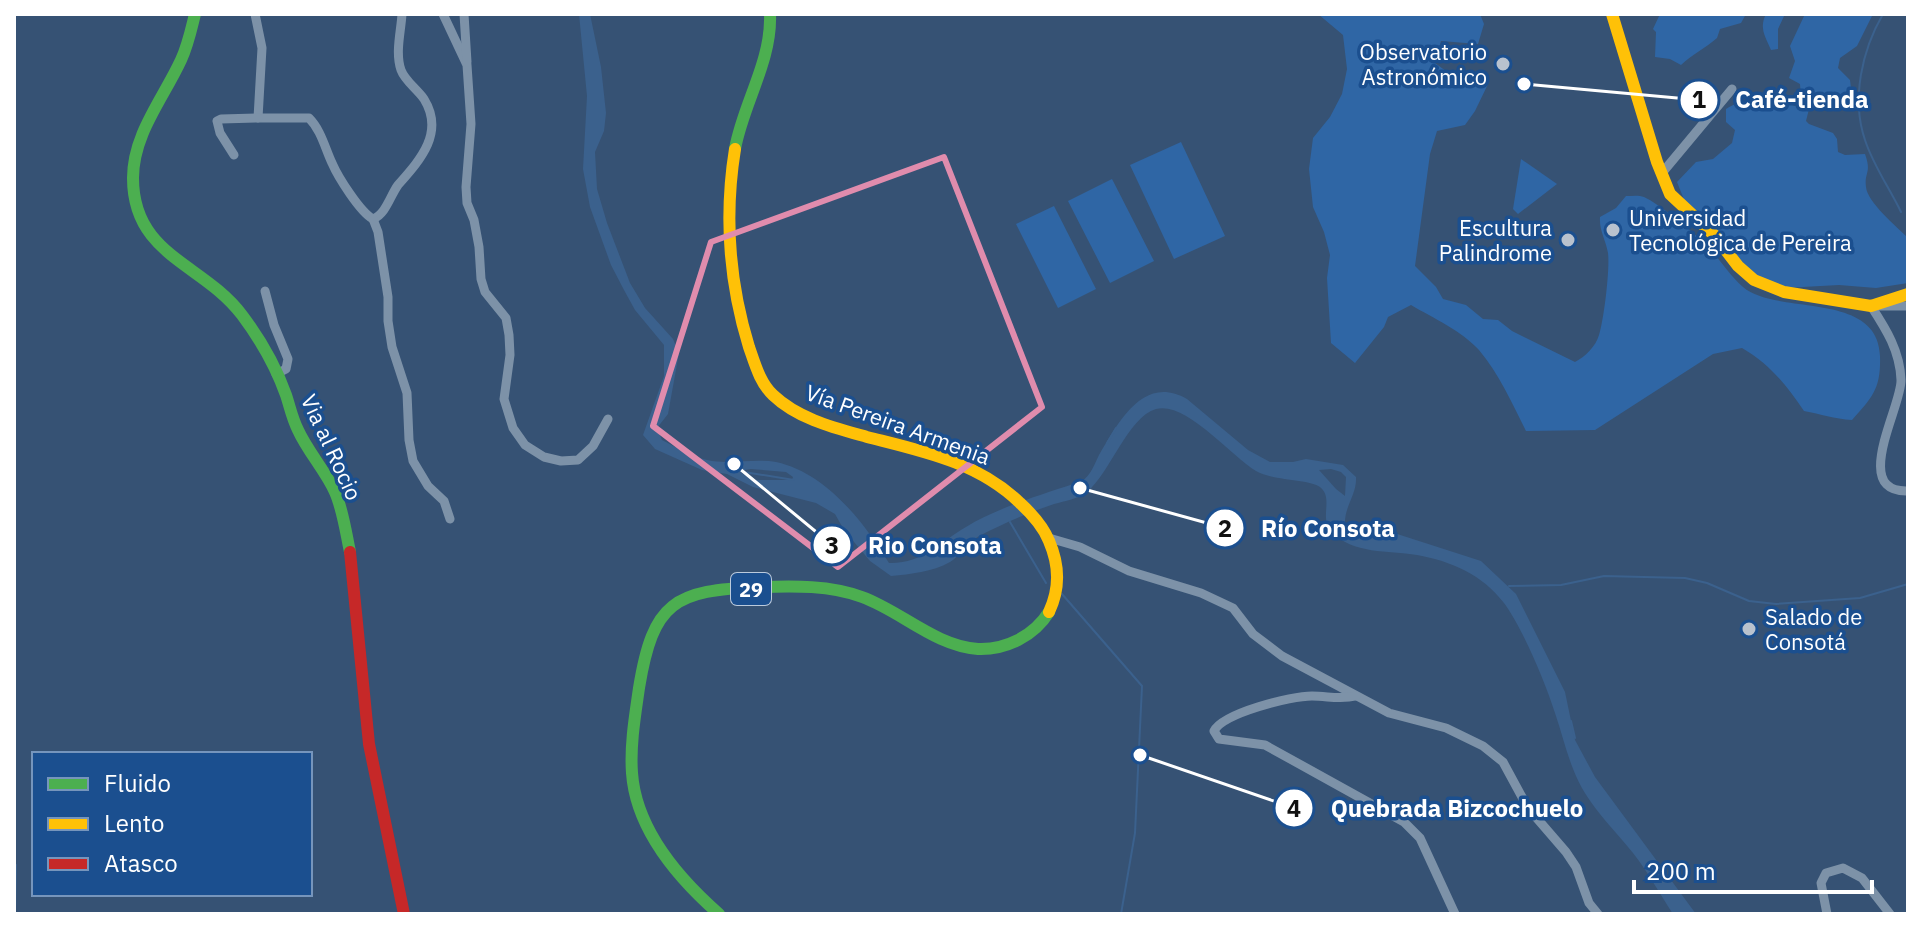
<svg xmlns="http://www.w3.org/2000/svg" width="1922" height="928" viewBox="0 0 1922 928" font-family="'IBM Plex Sans',sans-serif">
  <style>
    .green { fill: #2f66a5 }
    .water { fill: #3b618d; fill-rule: evenodd }
    .lines { fill: none; stroke-linecap: round; stroke-linejoin: round }
    .stream { stroke: #3b618d; stroke-width: 2 }
    .street { stroke: #7d92a8; stroke-width: 9 }
    .fast { stroke: #4caf50; stroke-width: 12 }
    .slow { stroke: #ffc107; stroke-width: 12 }
    .jam { stroke: #c62828; stroke-width: 12 }
    .marked { fill: none; stroke: #e08cad; stroke-width: 6; stroke-linejoin: round }
    .poi-dot { fill: #b9c2ce; stroke: #1b4f8f; stroke-width: 3 }
    .labels { text-anchor: middle; dominant-baseline: central; stroke-width: 7; stroke-linejoin: round; paint-order: stroke }
    .shield { fill: #1b4f8f; stroke: #bbcadd; stroke-width: 2 }
    .shield-label { font-size: 20px; font-weight: bold; fill: #fff }
    .poi-label { font-size: 22px; fill: #fff; stroke: #1b4f8f; text-anchor: end }
    .street-label { font-size: 22px; fill: #fff; stroke: #1b4f8f }
    .leader { fill: none; stroke: #fff; stroke-width: 3 }
    .callout-dot { fill: #fff; stroke: #1b4f8f; stroke-width: 3 }
    .mark-label { font-size: 24px; text-anchor: middle; font-weight: bold; fill: #111 }
    .callout-label { font-size: 24px; text-anchor: middle; font-weight: bold; fill: #fff; stroke: #1b4f8f; stroke-width: 7; stroke-linejoin: round; paint-order: stroke }
  </style>
  <rect width="100%" height="100%" fill="#365274"/>
  <g class="green">
    <path d="M1318 14H1480L1484 24 1478 44 1441 41 1435 63 1458 80 1489 82 1475 111 1465 125 1437 131 1430 154 1415 266 1436 287 1443 299 1466 305 1483 319 1498 320 1512 331 1575 362C1585 357 1596 346 1599 335 1604 319 1610 269 1608 253 1606 240 1599 231 1600 217L1616 208 1626 196C1632 196 1639 195 1644 197 1658 203 1696 234 1707 246 1720 259 1729 275 1743 287 1777 316 1878 290 1880 356 1881 388 1873 397 1852 420 1834 419 1821 414 1804 411 1786 385 1770 364 1742 348L1713 354 1595 430 1526 431C1512 403 1499 374 1479 350 1462 331 1433 318 1411 305L1388 317 1384 327 1355 363 1331 343 1327 278 1330 255 1324 232 1313 207 1309 169 1313 138 1330 117 1342 94 1347 69 1343 35Z"/>
    <path d="M1660 14H1746L1741 23 1720 29 1717 38C1706 48 1691 55 1681 65L1670 59 1655 57 1656 32 1653 29Z"/>
    <path d="M1766 14H1785L1778 29V49L1771 50C1765 36 1759 28 1766 14Z"/>
    <path d="M1805 14H1873L1857 46 1840 58 1838 68 1850 80 1851 88 1845 95 1832 97 1819 95 1809 109 1806 121 1809 124 1833 133 1837 139 1838 152 1845 155 1865 154C1872 173 1864 172 1866 187 1867 202 1897 227 1908 238V283L1876 288 1839 285 1784 288 1750 272 1710 222 1697 214 1685 202 1677 182 1696 162 1713 159 1732 143 1735 130 1726 122V109C1746 96 1751 108 1772 98L1795 106 1799 105 1801 97 1800 84 1789 78 1795 61 1790 46Z"/>
    <path d="M1181 142 1225 236 1174 259 1130 165Z"/>
    <path d="M1521 159 1557 184 1518 214 1513 209Z"/>
    <path d="M1112 179 1154 261 1110 283 1068 201Z"/>
    <path d="M1054 206 1096 289 1058 308 1016 224Z"/>
  </g>
  <path class="water" d="M579 14H590L601 67 606 113 604 131 595 152 597 189 607 223 630 283 645 308 673 339 679 353 668 414 657 428 662 440C676 447 692 457 707 460 730 465 754 458 776 462 826 473 864 522 889 563 922 564 940 542 966 527 998 507 1047 493 1082 481 1091 475 1094 465 1099 455 1119 421 1144 374 1187 399L1248 450 1270 462H1293L1306 459 1343 465 1356 477C1357 495 1344 506 1345 525L1357 531 1373 529 1391 532 1481 561 1516 594 1565 692 1575 740 1595 777 1696 914H1673C1660 894 1648 872 1633 853 1614 829 1589 806 1576 776 1567 756 1562 733 1555 713 1545 682 1523 629 1504 603 1483 575 1451 561 1417 555 1388 550 1353 555 1331 531 1319 518 1334 498 1320 487 1310 479 1273 481 1256 471 1231 456 1186 401 1156 409 1128 417 1110 473 1087 492 1078 499 1065 501 1054 504 1030 512 1004 523 981 535 967 542 959 557 950 562 932 572 911 574 891 576L870 561 844 530 835 514 816 503 753 487 727 474 702 470 655 449 643 435 664 376V345L635 310 624 290 611 265 590 207 583 169 587 96ZM751 469 786 472 793 477 792 480H754L738 471ZM1331 469 1341 472 1346 477 1345 496 1336 489 1319 470Z"/>
  <g class="lines">
    <g class="stream">
      <path d="M1883 14C1862 50 1851 99 1865 140 1873 165 1890 189 1901 212"/>
      <path d="M1107 443 1116 428"/>
      <path d="M738 471 794 480"/>
      <path d="M1010 522 1046 583"/>
      <path d="M1343 523 1359 531"/>
      <path d="M1509 586 1561 585 1604 576 1685 578 1707 583 1749 601 1776 604 1860 598 1908 584"/>
      <path d="M1062 594 1142 686 1135 833 1121 914"/>
      <path d="M1571 721 1575 738"/>
      <path d="M14 863 16 865 15 914"/>
    </g>
    <g class="street">
      <path d="M255 14 262 48 258 118H309C321 130 325 148 332 163 338 177 360 212 373 219 386 214 390 196 398 185 420 160 445 133 424 99 417 89 405 81 401 70 395 53 401 31 402 14"/>
      <path d="M443 14 467 65 471 124 466 187 467 203 474 220 479 247 481 279 485 292 506 318 509 335 510 355 504 399 513 428 525 445 544 457 561 461 578 460 593 446 608 419"/>
      <path d="M464 14 467 62"/>
      <path d="M234 155 220 133 217 121 221 119 258 118"/>
      <path d="M1662 173 1732 89"/>
      <path d="M373 219 378 232 388 297V321L392 347 407 393 409 440 413 461 428 486 444 501 450 519"/>
      <path d="M265 291 274 325 288 359 286 369 276 374"/>
      <path d="M1871 306C1886 329 1900 351 1901 380 1902 406 1850 493 1908 491"/>
      <path d="M1878 306H1908"/>
      <path d="M1049 538 1080 547 1129 571 1201 593 1233 608 1253 634 1282 656 1389 713 1446 728 1483 746 1503 762 1528 808 1566 852 1576 867 1589 903 1598 914"/>
      <path d="M1356 696C1340 700 1328 696 1312 696 1291 696 1223 713 1214 731L1219 739 1265 745 1404 822 1420 838 1455 914"/>
      <path d="M1827 914 1821 883 1826 873 1843 868 1862 878 1890 914"/>
    </g>
    <g class="fast">
      <path d="M195 14C191 30 188 45 181 60 163 99 133 134 133 178 133 256 203 263 242 315 260 339 276 367 286 395 290 407 292 418 298 430 308 452 325 470 335 492 343 510 346 533 350 552"/>
      <path d="M735 149C743 104 772 61 770 14"/>
      <path d="M719 914C678 878 636 830 632 773 630 745 635 716 639 688 653 602 674 590 760 587 794 586 830 585 862 597 901 611 935 646 978 649 1006 650 1034 636 1049 612"/>
    </g>
    <g class="slow">
      <path d="M1612 14 1657 162 1670 194 1714 235 1738 266 1754 280 1784 292 1871 306 1908 294"/>
      <path d="M735 149C724 217 729 282 749 347 755 364 760 383 773 395 798 419 835 428 867 437 922 451 978 462 1020 503 1032 514 1043 526 1049 541 1059 564 1060 589 1049 612"/>
    </g>
    <path class="jam" d="M350 552 369 744 404 914"/>
  </g>
  <path class="marked" d="M944 157 1042 407 838 567 653 426 711 242Z"/>
  <g class="poi-dot">
    <circle cx="1503" cy="64" r="8"/>
    <circle cx="1613" cy="230" r="8"/>
    <circle cx="1568" cy="240" r="8"/>
    <circle cx="1749" cy="629" r="8"/>
  </g>
  <g class="labels">
    <rect class="shield" x="731" y="573" width="40" height="32" rx="6"/>
    <g class="shield-label">
      <text x="751" y="589">29</text>
    </g>
    <g class="poi-label">
      <text x="1487" y="51">Observatorio<tspan x="1487" dy="25">Astronómico</tspan></text>
      <text x="1629" y="217" text-anchor="start">Universidad<tspan x="1629" dy="25">Tecnológica de Pereira</tspan></text>
      <text x="1552" y="227">Escultura<tspan x="1552" dy="25">Palindrome</tspan></text>
      <text x="1765" y="616" text-anchor="start">Salado de<tspan x="1765" dy="25">Consotá</tspan></text>
    </g>
    <g class="street-label">
      <text transform="translate(898 424) rotate(20)">Vía Pereira Armenia</text>
      <text transform="translate(332 447) rotate(65)">Via al Rocio</text>
    </g>
  </g>
  <path class="leader" d="M1524 84L1699 100M1080 488L1225 528M734 464L832 545M1140 755L1294 808"/>
  <g class="callout-dot">
    <circle cx="1524" cy="84" r="8"/>
    <circle cx="1080" cy="488" r="8"/>
    <circle cx="734" cy="464" r="8"/>
    <circle cx="1140" cy="755" r="8"/>
    <circle cx="1699" cy="100" r="20"/>
    <circle cx="1225" cy="528" r="20"/>
    <circle cx="832" cy="545" r="20"/>
    <circle cx="1294" cy="808" r="20"/>
  </g>
  <g class="mark-label">
    <text x="1699" y="108">1</text>
    <text x="1225" y="537">2</text>
    <text x="832" y="554">3</text>
    <text x="1294" y="817">4</text>
  </g>
  <g class="callout-label">
    <text x="1802" y="108">Café-tienda</text>
    <text x="1328" y="537">Río Consota</text>
    <text x="935" y="554">Rio Consota</text>
    <text x="1457" y="817">Quebrada Bizcochuelo</text>
  </g>
  <rect width="1922" height="928" fill="none" stroke="#ffffff" stroke-width="32"/>
  <rect x="32" y="752" width="280" height="144" fill="#1b4f8f" stroke="#7695bc" stroke-width="2"/>
  <rect x="48" y="778" width="40" height="12" fill="#4caf50" stroke="#7695bc" stroke-width="2"/>
  <text x="104" y="792" font-size="24" fill="#ffffff">Fluido</text>
  <rect x="48" y="818" width="40" height="12" fill="#ffc107" stroke="#7695bc" stroke-width="2"/>
  <text x="104" y="832" font-size="24" fill="#ffffff">Lento</text>
  <rect x="48" y="858" width="40" height="12" fill="#c62828" stroke="#7695bc" stroke-width="2"/>
  <text x="104" y="872" font-size="24" fill="#ffffff">Atasco</text>
  <path d="M1634 880v12h238v-12" fill="none" stroke="#ffffff" stroke-width="4"/>
  <text x="1646" y="880" font-size="24" fill="#ffffff" stroke="#1b4f8f" stroke-width="6" paint-order="stroke">200 m</text>
</svg>
